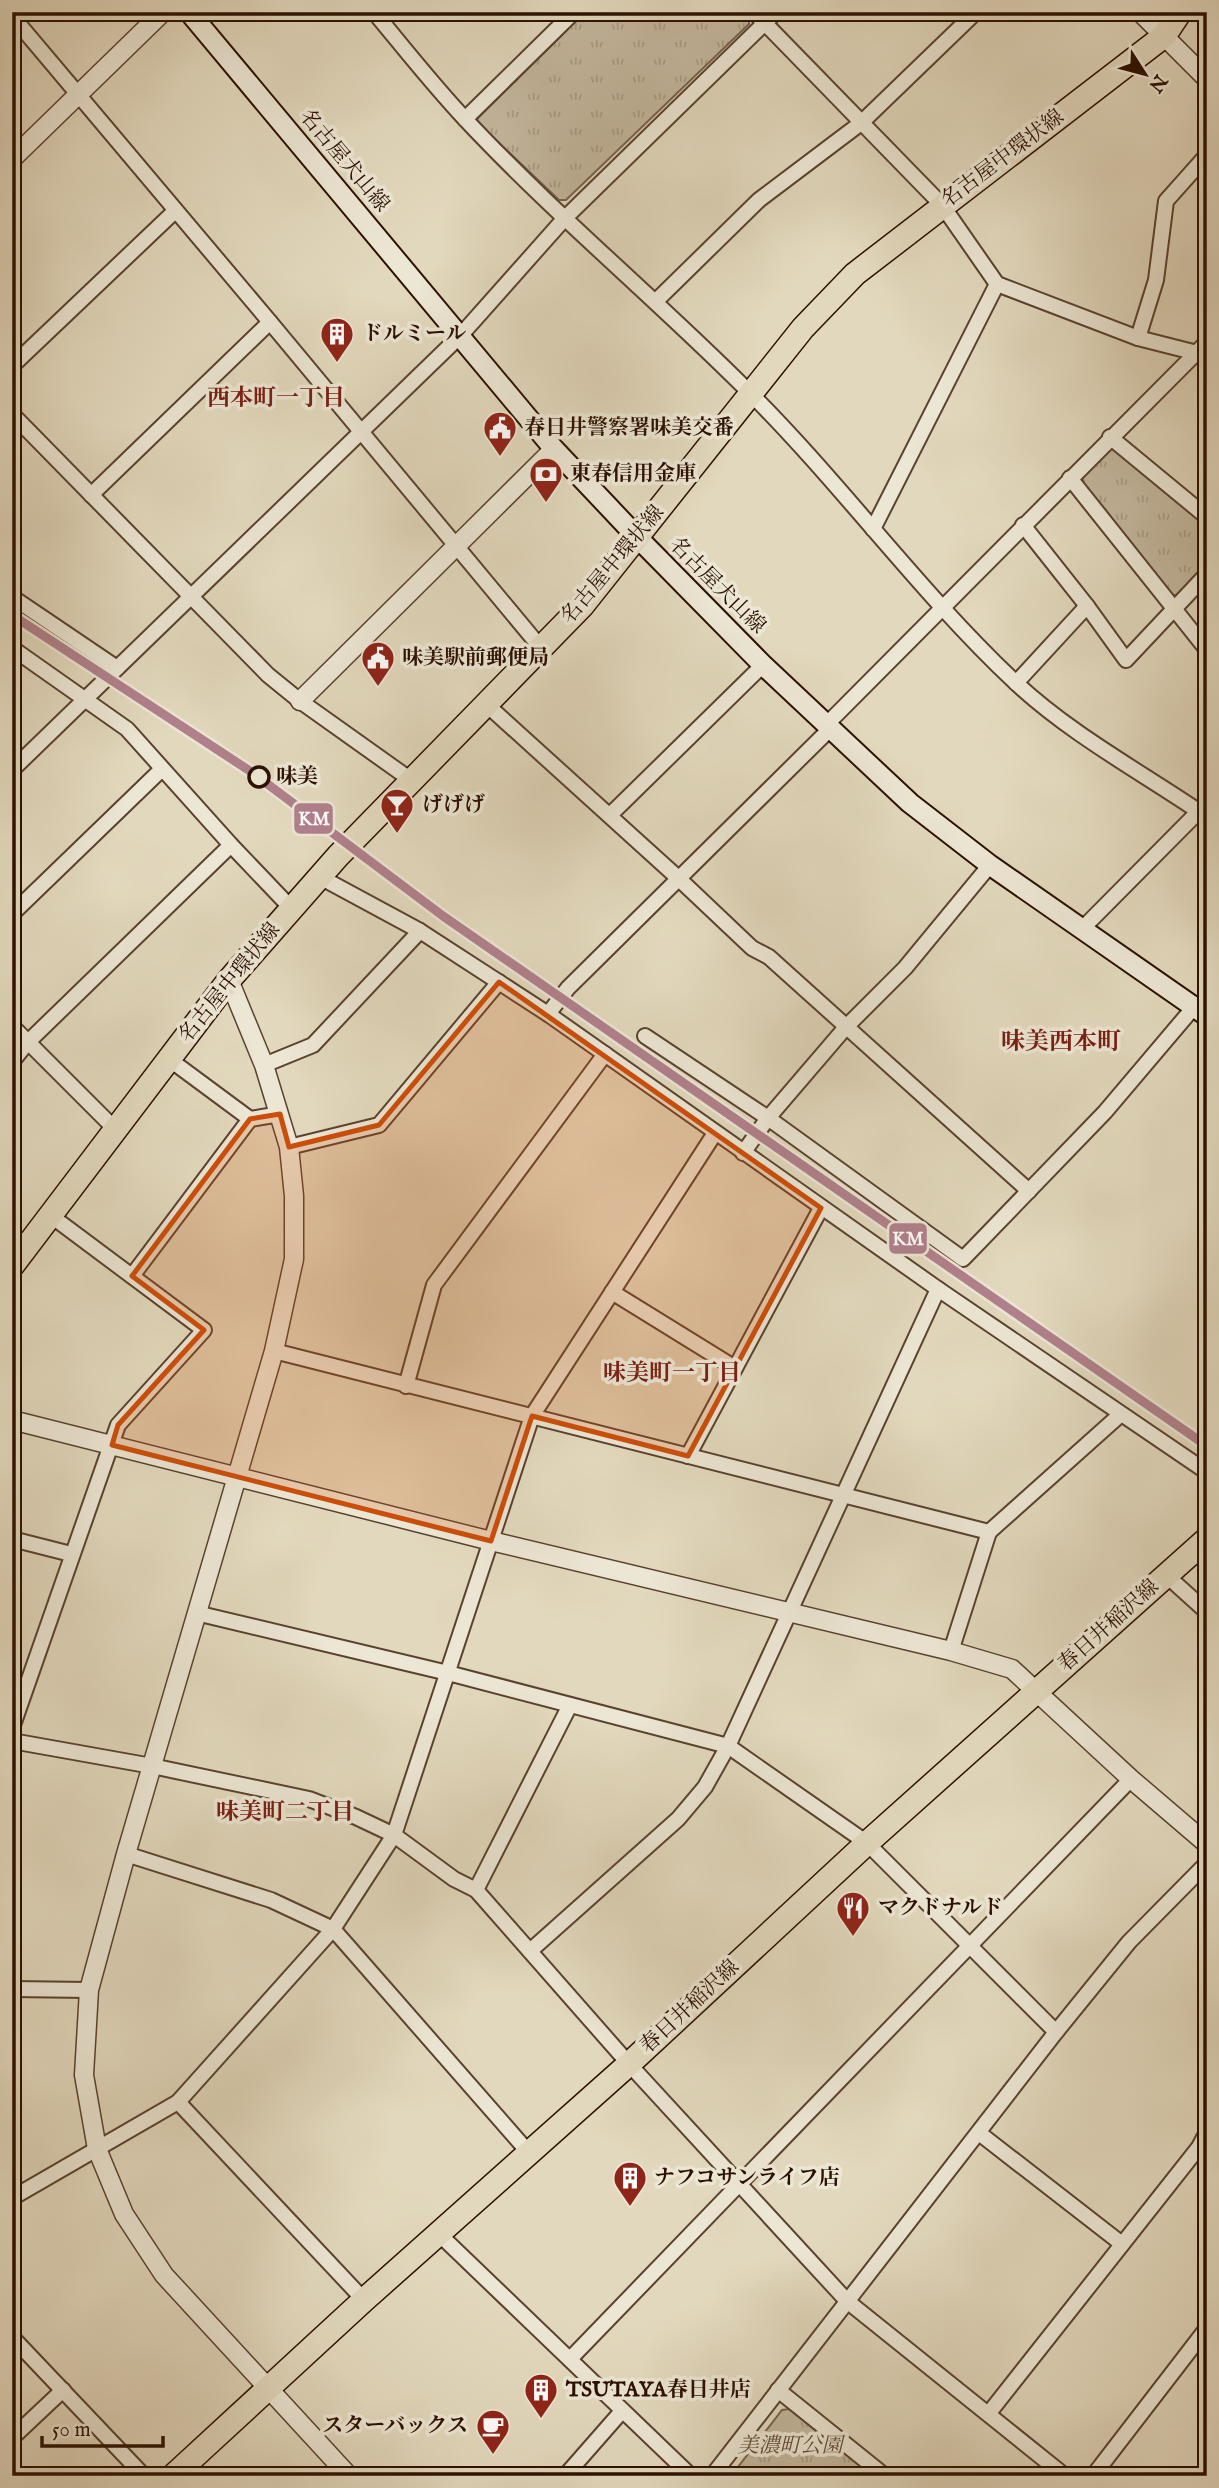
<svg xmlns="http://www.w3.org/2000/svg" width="1219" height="2488" viewBox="0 0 1219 2488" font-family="'IM FELL English','Noto Serif JP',serif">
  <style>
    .park { fill: url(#park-tufts); stroke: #78634e; stroke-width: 2 }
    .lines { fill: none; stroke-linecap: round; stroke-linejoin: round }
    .minor-casing { stroke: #5a422f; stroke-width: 18 }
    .tertiary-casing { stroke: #5a422f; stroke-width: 21 }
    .secondary-casing { stroke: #2c1000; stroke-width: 23 }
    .primary-casing { stroke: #2c1000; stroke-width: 26 }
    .minor { stroke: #ece6d4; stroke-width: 14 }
    .tertiary { stroke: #ece6d4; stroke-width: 18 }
    .secondary { stroke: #ece6d4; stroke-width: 19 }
    .primary { stroke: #e2d8bd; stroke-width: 23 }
    .rail-1-casing { stroke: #ece6d4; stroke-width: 14 }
    .rail-1 { stroke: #b0808c; stroke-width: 9 }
    .marked { fill: #cc4e0a; fill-opacity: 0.2; stroke: #cc4e0a; stroke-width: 5; stroke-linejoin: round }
    .stop-dot { fill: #ece6d4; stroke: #2c1000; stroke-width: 3.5 }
    .labels { text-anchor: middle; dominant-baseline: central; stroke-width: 7; stroke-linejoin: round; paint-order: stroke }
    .street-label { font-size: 21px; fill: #2c1000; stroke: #ece6d4 }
    .poi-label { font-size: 21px; font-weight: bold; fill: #2c1000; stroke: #ece6d4; text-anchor: start }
    .stop-label { font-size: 21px; font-weight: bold; fill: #2c1000; stroke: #ece6d4; text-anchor: start }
    .park-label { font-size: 21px; font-style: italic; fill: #614a37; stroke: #ece6d4 }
    .neighbourhood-label { font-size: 23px; font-weight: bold; fill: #7a1f14; stroke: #ece6d4 }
    .quarter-label { font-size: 24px; font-weight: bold; fill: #7a1f14; stroke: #ece6d4 }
    .line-badge { stroke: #ece6d4; stroke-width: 2.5 }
    .badge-label { font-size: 19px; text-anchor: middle; font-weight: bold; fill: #fff }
  </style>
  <defs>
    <pattern id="park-tufts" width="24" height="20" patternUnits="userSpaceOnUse" patternTransform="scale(1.75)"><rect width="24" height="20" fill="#c3b69d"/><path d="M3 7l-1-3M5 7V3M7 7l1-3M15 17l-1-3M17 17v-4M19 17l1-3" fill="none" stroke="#a89b85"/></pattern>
  </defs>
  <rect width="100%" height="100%" fill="#e2d8bd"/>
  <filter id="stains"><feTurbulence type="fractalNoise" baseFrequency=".00286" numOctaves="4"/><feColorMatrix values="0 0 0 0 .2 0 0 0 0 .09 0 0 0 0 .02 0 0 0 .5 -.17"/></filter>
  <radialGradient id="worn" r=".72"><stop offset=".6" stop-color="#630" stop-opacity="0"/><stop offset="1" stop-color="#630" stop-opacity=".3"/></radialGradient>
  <g class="park">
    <path d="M585 12H743L749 18V24L566 200H559L477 122 478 118Z"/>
    <path d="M1109 448H1119L1207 522V568L1180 596 1172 595 1083 483 1082 476Z"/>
    <path d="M789 2409 873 2476H731L782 2410Z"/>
  </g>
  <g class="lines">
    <defs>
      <g id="minor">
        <path d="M374 12C404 48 433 85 465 119 554 214 655 298 747 390 841 483 919 592 1016 683 1073 736 1143 773 1207 817"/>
        <path d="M754 12 942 205 997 284 1138 338 1197 353 1207 362"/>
        <path d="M12 16 270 322 541 648"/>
        <path d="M465 119 574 12"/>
        <path d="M656 301 759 200 861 123 976 12"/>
        <path d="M1138 338 1156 280 1166 201 1207 155"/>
        <path d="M12 366 175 211"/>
        <path d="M12 414 268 675 300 701 411 780"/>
        <path d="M1110 437 1207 517"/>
        <path d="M1070 478 1207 650"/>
        <path d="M91 495 270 322"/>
        <path d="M1023 525 1087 606 1126 660 1207 574"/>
        <path d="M873 529 997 284"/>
        <path d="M12 597 117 668"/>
        <path d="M12 648 127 729 231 845 292 909"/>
        <path d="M1016 683 1087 606"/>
        <path d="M486 704 677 877 752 948 769 957 1029 1191"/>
        <path d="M826 725 1207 342"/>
        <path d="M12 770 461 335 565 218 776 12"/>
        <path d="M610 815 763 665"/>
        <path d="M320 877 420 931 548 1014 938 1289 1207 1472"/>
        <path d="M12 914 162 769"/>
        <path d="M1082 929 1207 803"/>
        <path d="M548 1014 568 988 830 729"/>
        <path d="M12 1026 115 1129"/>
        <path d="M645 1036 768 1118 963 1259 1105 1112 1194 1007"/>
        <path d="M12 1062 28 1042 231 845"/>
        <path d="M264 1065 313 1045 420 931"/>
        <path d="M250 1119 280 1114"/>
        <path d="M289 1147 379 1125 499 982"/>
        <path d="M743 1153 768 1118 846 1027 905 968 990 865"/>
        <path d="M132 1276 250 1119 169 1059"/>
        <path d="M612 1292 735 1368"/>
        <path d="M274 1351 989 1532 1121 1414"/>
        <path d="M406 1386 434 1285 605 1054"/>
        <path d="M688 1456 821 1208"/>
        <path d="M12 1539 71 1554"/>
        <path d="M1166 1575 1207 1612"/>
        <path d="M196 1613 448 1673 728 1746 867 1843 1056 2032"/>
        <path d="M951 1651 989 1532"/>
        <path d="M12 1728 118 1425 204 1330 50 1215"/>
        <path d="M12 1741 152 1766 309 1799 356 1817 394 1835 454 1879 476 1890 629 2064 847 2301 1065 2476"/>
        <path d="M126 1854 271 1900 333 1929 530 2154"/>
        <path d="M476 1890 570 1705"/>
        <path d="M530 1951 678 1819 705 1787 728 1746 938 1289"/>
        <path d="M12 1989 89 1990"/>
        <path d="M178 2102 364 2300"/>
        <path d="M979 2133 1122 2244"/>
        <path d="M12 2198 178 2102 333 1929 394 1835 532 1416 715 1133"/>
        <path d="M438 2233 691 2476"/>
        <path d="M12 2337 144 2476"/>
        <path d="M570 2359 1131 1779"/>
        <path d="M778 2390 885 2476"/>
        <path d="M989 2413 1199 2147 1207 2132"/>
        <path d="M12 2438 63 2390"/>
        <path d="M565 2476 622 2411"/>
        <path d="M712 2476 1056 2032 1129 1942 1207 1863"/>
        <path d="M1093 2476 1207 2328"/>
      </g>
      <g id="tertiary">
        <path d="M1140 12 1207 79"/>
        <path d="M12 159 163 12"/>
        <path d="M300 701 554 449"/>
        <path d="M229 980 264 1065 289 1147 294 1196V1259L274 1351 126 1854 89 1990 84 2075 97 2149 124 2214 164 2275 349 2476"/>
        <path d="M12 1420 491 1541 951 1651 1012 1669 1131 1779 1207 1844"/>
      </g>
      <path id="secondary" d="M189 12 554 449 638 538 763 665 910 803 990 865 1207 1016"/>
      <g id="primary">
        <path d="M12 1266 229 980 338 856 582 606 803 328 855 274 1164 36 1180 12"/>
        <path d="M173 2476 364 2300 629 2064 867 1843 1207 1539"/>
      </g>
    </defs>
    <use href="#minor" class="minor-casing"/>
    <use href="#tertiary" class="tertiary-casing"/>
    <use href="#secondary" class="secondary-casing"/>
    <use href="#primary" class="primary-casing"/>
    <use href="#minor" class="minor"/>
    <use href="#tertiary" class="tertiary"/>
    <use href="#secondary" class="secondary"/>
    <use href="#primary" class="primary"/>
    <defs>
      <path id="rail-1" d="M12 615 253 773 443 916 1207 1446"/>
    </defs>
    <use href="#rail-1" class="rail-1-casing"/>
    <use href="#rail-1" class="rail-1"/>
  </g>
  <path class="marked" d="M499 982 821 1208 688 1456 532 1416 491 1541 112 1445 118 1425 204 1330 132 1276 250 1119 280 1114 289 1147 379 1125Z"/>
  <defs>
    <symbol id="building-pin" viewBox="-11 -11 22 30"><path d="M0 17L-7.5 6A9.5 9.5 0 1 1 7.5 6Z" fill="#8f2418" stroke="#ece6d4"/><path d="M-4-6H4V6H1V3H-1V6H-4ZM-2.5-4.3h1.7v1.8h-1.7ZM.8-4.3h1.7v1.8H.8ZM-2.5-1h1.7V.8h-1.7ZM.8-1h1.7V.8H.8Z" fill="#fff"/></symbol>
    <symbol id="civic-pin" viewBox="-11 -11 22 30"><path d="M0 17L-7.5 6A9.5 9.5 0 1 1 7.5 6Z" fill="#8f2418" stroke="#ece6d4"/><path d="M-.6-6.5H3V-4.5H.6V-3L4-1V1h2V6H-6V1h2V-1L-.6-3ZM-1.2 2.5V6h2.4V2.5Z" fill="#fff"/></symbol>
    <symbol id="bank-pin" viewBox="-11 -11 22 30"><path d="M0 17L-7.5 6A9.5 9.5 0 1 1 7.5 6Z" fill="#8f2418" stroke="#ece6d4"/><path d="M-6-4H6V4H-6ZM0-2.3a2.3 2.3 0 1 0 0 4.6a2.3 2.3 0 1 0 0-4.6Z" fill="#fff"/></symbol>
    <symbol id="bar-pin" viewBox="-11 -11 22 30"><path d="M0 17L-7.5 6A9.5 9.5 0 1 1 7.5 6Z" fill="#8f2418" stroke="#ece6d4"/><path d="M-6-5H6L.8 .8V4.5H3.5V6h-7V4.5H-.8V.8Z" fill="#fff"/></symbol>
    <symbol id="restaurant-pin" viewBox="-11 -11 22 30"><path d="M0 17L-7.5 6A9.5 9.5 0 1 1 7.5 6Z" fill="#8f2418" stroke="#ece6d4"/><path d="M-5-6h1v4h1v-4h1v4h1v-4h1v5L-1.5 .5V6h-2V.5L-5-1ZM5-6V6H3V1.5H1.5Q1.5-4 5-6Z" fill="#fff"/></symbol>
    <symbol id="cafe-pin" viewBox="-11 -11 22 30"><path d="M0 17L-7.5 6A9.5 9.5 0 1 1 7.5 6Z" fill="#8f2418" stroke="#ece6d4"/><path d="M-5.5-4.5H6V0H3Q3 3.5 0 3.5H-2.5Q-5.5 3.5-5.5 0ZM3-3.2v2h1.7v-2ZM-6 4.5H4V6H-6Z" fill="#fff"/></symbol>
  </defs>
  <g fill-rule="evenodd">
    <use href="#building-pin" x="318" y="315" width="38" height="52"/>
    <use href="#civic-pin" x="481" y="409" width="38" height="52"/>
    <use href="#bank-pin" x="527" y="455" width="38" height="52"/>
    <use href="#civic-pin" x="359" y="639" width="38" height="52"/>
    <use href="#bar-pin" x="378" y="786" width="38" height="52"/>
    <use href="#restaurant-pin" x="834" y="1889" width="38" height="52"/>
    <use href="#building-pin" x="611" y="2159" width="38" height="52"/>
    <use href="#building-pin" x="522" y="2371" width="38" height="52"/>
    <use href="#cafe-pin" x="474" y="2407" width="38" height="52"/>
  </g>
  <circle class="stop-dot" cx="259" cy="777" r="10"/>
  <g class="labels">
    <g class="street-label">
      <text transform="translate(1003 159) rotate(-37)">名古屋中環状線</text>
      <text transform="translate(344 161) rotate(50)">名古屋犬山線</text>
      <text transform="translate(613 565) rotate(-50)">名古屋中環状線</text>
      <text transform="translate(717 586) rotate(45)">名古屋犬山線</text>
      <text transform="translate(230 983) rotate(-51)">名古屋中環状線</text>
      <text transform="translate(1109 1626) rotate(-42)">春日井稲沢線</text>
      <text transform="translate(690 2007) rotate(-43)">春日井稲沢線</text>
    </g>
    <g class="poi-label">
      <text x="362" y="334">ドルミール</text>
      <text x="524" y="428">春日井警察署味美交番</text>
      <text x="570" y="474">東春信用金庫</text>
      <text x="402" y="658">味美駅前郵便局</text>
      <text x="422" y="805">げげげ</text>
      <text x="878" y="1908">マクドナルド</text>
      <text x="654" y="2178">ナフコサンライフ店</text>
      <text x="566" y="2390">TSUTAYA春日井店</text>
      <text x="468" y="2426" text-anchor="end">スターバックス</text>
    </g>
    <g class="stop-label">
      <text x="276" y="777">味美</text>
    </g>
    <g class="park-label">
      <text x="790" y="2446">美濃町公園</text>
    </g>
    <g class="neighbourhood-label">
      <text x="276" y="398">西本町一丁目</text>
      <text x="672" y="1373">味美町一丁目</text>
      <text x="285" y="1812">味美町二丁目</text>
    </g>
    <g class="quarter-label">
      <text x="1061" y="1042">味美西本町</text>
    </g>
  </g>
  <g class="line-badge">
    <rect x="293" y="802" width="41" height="33" rx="7" fill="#b0808c"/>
    <rect x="888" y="1222" width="40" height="33" rx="7" fill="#b0808c"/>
  </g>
  <g class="badge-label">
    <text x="314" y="825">KM</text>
    <text x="908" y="1245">KM</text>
  </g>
  <rect width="1219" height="2488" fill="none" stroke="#e2d8bd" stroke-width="42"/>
  <rect x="14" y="14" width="1191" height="2460" fill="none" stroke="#2c1000" stroke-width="3.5"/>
  <rect x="21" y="21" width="1177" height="2446" fill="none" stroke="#2c1000" stroke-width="2"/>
  <g transform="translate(1145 74) rotate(126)" stroke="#ece6d4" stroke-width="5" paint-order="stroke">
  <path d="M0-5L12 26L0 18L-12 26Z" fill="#2c1000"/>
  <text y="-10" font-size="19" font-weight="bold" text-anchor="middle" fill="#2c1000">N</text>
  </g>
  <path d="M42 2436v10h121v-10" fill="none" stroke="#2c1000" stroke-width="3.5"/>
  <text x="52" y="2436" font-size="21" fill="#2c1000" stroke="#ece6d4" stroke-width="5" paint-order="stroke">50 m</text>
  <rect width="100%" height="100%" filter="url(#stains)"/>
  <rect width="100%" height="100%" fill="url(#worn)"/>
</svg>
